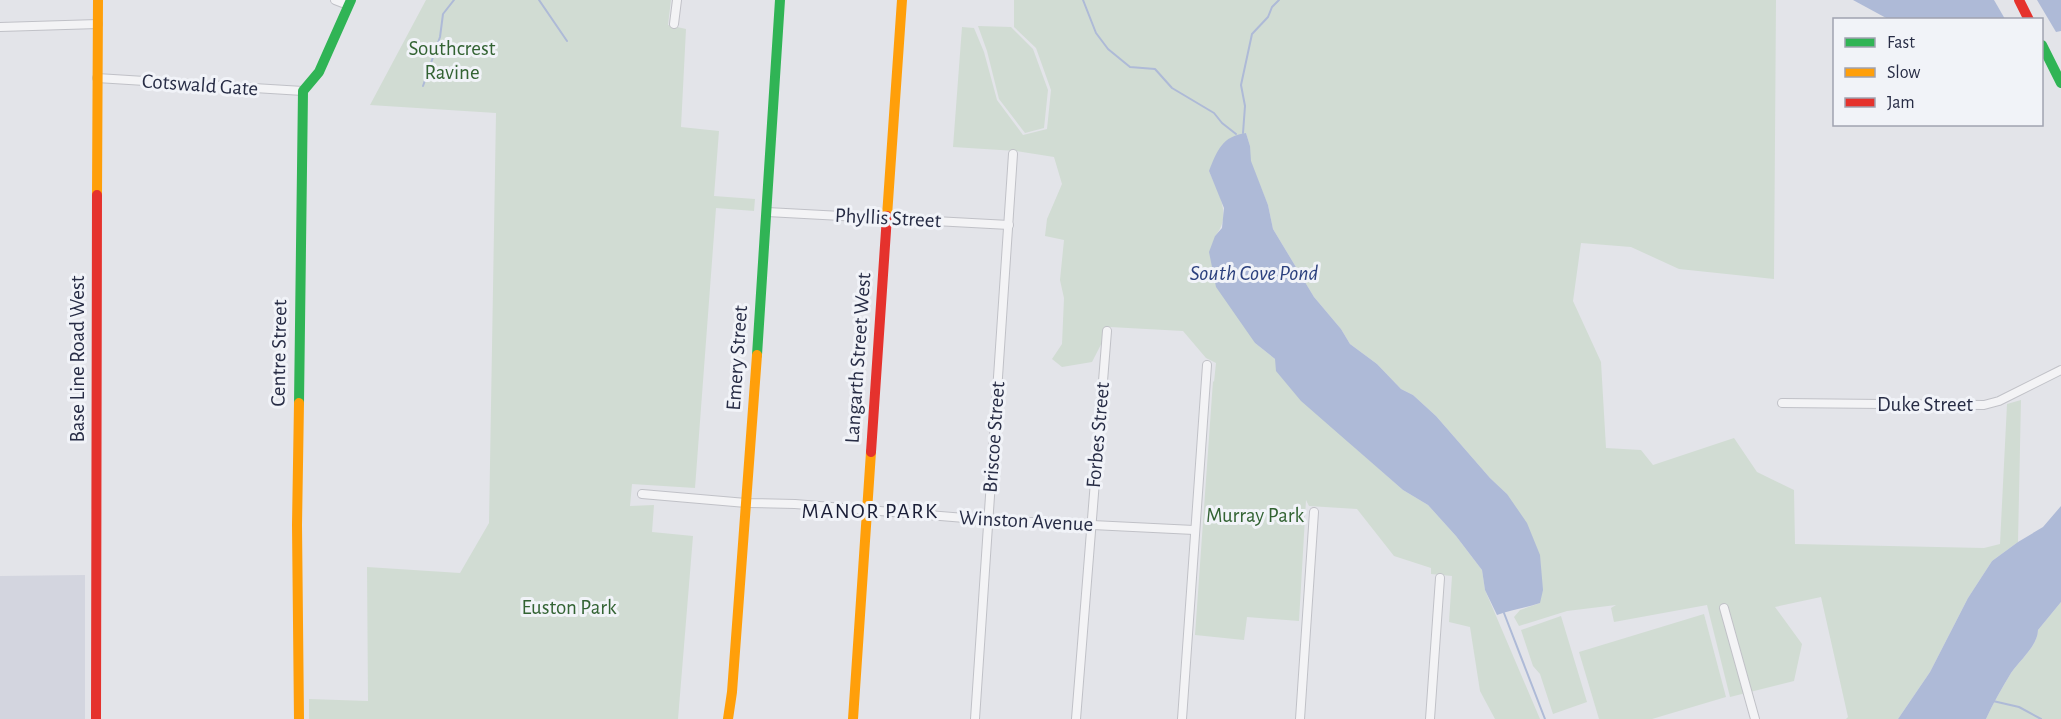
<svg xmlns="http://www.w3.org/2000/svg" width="2061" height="719" viewBox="0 0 2061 719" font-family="'Alegreya Sans',sans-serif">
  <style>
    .built { fill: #d3d5df }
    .green { fill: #d1dcd3 }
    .water { fill: #aebad7 }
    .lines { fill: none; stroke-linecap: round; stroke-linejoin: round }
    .stream { stroke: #aebad7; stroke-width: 2 }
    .street-casing { stroke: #c0c1c7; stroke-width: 10 }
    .street { stroke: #f3f3f5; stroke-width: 8 }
    .fast { stroke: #30b455; stroke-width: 10 }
    .slow { stroke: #ff9f0a; stroke-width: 10 }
    .jam { stroke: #e5322d; stroke-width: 10 }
    .labels { text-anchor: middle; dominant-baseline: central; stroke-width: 6; stroke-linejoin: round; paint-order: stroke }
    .park-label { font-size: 21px; fill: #336333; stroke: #f1f3f8 }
    .street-label { font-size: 21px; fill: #272c45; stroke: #f1f3f8 }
    .water-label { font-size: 22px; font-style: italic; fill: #2c417e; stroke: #f1f3f8 }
    .neighbourhood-label { font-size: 22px; letter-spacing: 1.5px; fill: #191d36; stroke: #f1f3f8 }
  </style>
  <rect width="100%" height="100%" fill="#e3e4e9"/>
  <path class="built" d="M85 575V719H0V576Z"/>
  <g class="green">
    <path d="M426 0H671L668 25 686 29 681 127 719 131 714 196 755 199 754 211 716 208 695 488 632 484 630 506 654 505 652 532 693 536 678 719H309V699L368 701 367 567 460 573 489 523 496 113 370 105Z"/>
    <path d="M1014 0H1776L1774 279 1679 269 1631 247 1581 243 1573 301 1601 362 1606 448 1641 450 1653 465 1734 438 1757 472 1794 490 1795 544 1984 548 2000 544 2007 404 2021 400 2018 542 1992 561 1968 598 1930 672 1898 719H1846L1848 717 1821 597 1775 607 1802 644 1794 681 1730 697 1707 605 1614 622 1611 608 1616 605 1567 611 1519 626 1514 617 1520 610 1540 603 1507 494 1490 478 1436 416 1413 395 1401 389 1377 364 1350 344 1341 329 1314 297 1273 229 1268 205 1250 161V146L1246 133 1209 171C1218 193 1233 215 1215 236L1255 343 1275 359 1352 445 1403 490 1428 505 1456 536 1482 570 1485 590 1540 719H1495L1480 691 1470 627 1449 622 1452 576 1431 574V568L1394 556 1357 509 1309 506 1306 500 1299 621 1247 617 1244 640 1195 635 1213 381 1214 382 1216 363 1206 358 1183 331 1110 327 1092 362 1062 367 1052 359 1062 344 1064 298 1060 280 1064 240 1045 236 1047 219 1062 184 1054 157 1016 151 953 147 962 27 974 28 984 52 997 100 1023 135 1047 129 1051 90 1036 48 1014 27Z"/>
    <path d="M978 26 1011 27 1033 49 1048 90 1044 128 1025 133 999 99 987 51Z"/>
    <path d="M2061 602V719H1986C1993 703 2002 688 2011 673 2020 660 2038 645 2038 630Z"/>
    <path d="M1704 614 1726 697 1652 719H1599L1579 652Z"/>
    <path d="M1561 616 1587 702 1553 714 1540 674 1533 666 1521 630Z"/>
  </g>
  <g class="water">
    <path d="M1853 0H1994L2005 19H1888Z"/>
    <path d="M2037 0H2061V31L2056 32Z"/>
    <path d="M1246 133 1250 146 1251 161 1268 205 1273 229 1314 297 1341 329 1350 344 1377 364 1401 389 1413 395 1436 416 1490 478 1507 494 1527 523 1540 555 1543 590 1540 603C1525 608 1512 610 1497 615L1485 590 1482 570 1456 536 1428 505 1403 490 1301 401 1276 371 1275 359 1255 343 1216 287 1209 252 1215 236 1222 228 1224 208 1209 171C1217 151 1222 136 1246 133Z"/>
    <path d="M2061 506V602L2038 630C2038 645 2020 660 2011 673 2002 688 1993 703 1986 719H1898L1930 672 1968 598 1992 561 2018 542 2043 527Z"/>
  </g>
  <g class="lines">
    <g class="stream">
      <path d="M539 0 567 41"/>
      <path d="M1083 0 1096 33 1108 49 1130 67 1155 69 1172 88 1214 113 1222 123 1236 134"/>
      <path d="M423 86 440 37 443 14 454 0"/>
      <path d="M1243 133 1245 106 1241 85 1252 34 1268 17 1272 7 1279 0"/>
      <path d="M1504 613 1545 719"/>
      <path d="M1993 701 2019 707 2041 719"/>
    </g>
    <defs>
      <g id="street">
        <path d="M335 0 348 5"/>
        <path d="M674 24 677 0"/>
        <path d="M0 27 98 24"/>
        <path d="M97 78 303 91"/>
        <path d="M767 212 1009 225"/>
        <path d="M1782 403 1984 405 1999 401 2061 370"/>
        <path d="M642 494 746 503 795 504 989 520 1194 530"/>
        <path d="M1724 608 1755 719"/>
        <path d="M975 719 1013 154"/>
        <path d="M1076 719 1107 331"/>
        <path d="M1182 719 1207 365"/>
        <path d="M1300 719 1314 512"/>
        <path d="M1430 719 1440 578"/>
      </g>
    </defs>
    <use href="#street" class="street-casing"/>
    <use href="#street" class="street"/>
    <g class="fast">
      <path d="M2042 45 2061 83"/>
      <path d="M757 355 780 0"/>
      <path d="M299 403 303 91 319 72 351 0"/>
    </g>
    <g class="slow">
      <path d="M97 195 98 0"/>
      <path d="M887 216 902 0"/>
      <path d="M299 403 297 525 299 719"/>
      <path d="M728 719 732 692 757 355"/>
      <path d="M853 719 871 452"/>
    </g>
    <g class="jam">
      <path d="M2019 0 2029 20"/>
      <path d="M871 452 887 216"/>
      <path d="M96 719 97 195"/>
    </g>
  </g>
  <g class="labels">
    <g class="park-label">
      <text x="452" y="48">Southcrest<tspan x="452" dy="24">Ravine</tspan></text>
      <text x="1255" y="515">Murray Park</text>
      <text x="569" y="607">Euston Park</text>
    </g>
    <g class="street-label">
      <text transform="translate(200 85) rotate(4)">Cotswald Gate</text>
      <text transform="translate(888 218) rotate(3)">Phyllis Street</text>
      <text transform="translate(279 353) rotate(-89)">Centre Street</text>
      <text transform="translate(737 358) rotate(-86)">Emery Street</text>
      <text transform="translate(858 358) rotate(-86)">Langarth Street West</text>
      <text transform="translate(77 359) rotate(-90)">Base Line Road West</text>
      <text x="1925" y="404">Duke Street</text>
      <text transform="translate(1098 435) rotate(-85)">Forbes Street</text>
      <text transform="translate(994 437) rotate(-86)">Briscoe Street</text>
      <text transform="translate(1026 521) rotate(3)">Winston Avenue</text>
    </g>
    <g class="water-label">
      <text x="1254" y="273">South Cove Pond</text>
    </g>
    <g class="neighbourhood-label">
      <text x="870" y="511">MANOR PARK</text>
    </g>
  </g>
  <rect x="1833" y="18" width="210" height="108" fill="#f1f3f8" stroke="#a0a3b0" stroke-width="1.5"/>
  <rect x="1845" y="38" width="30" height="9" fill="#30b455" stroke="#a0a3b0" stroke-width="1.5"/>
  <text x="1887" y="48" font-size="18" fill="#272c45">Fast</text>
  <rect x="1845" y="68" width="30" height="9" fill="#ff9f0a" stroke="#a0a3b0" stroke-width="1.5"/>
  <text x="1887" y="78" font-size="18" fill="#272c45">Slow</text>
  <rect x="1845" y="98" width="30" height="9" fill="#e5322d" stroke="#a0a3b0" stroke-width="1.5"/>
  <text x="1887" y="108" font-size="18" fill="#272c45">Jam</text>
</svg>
